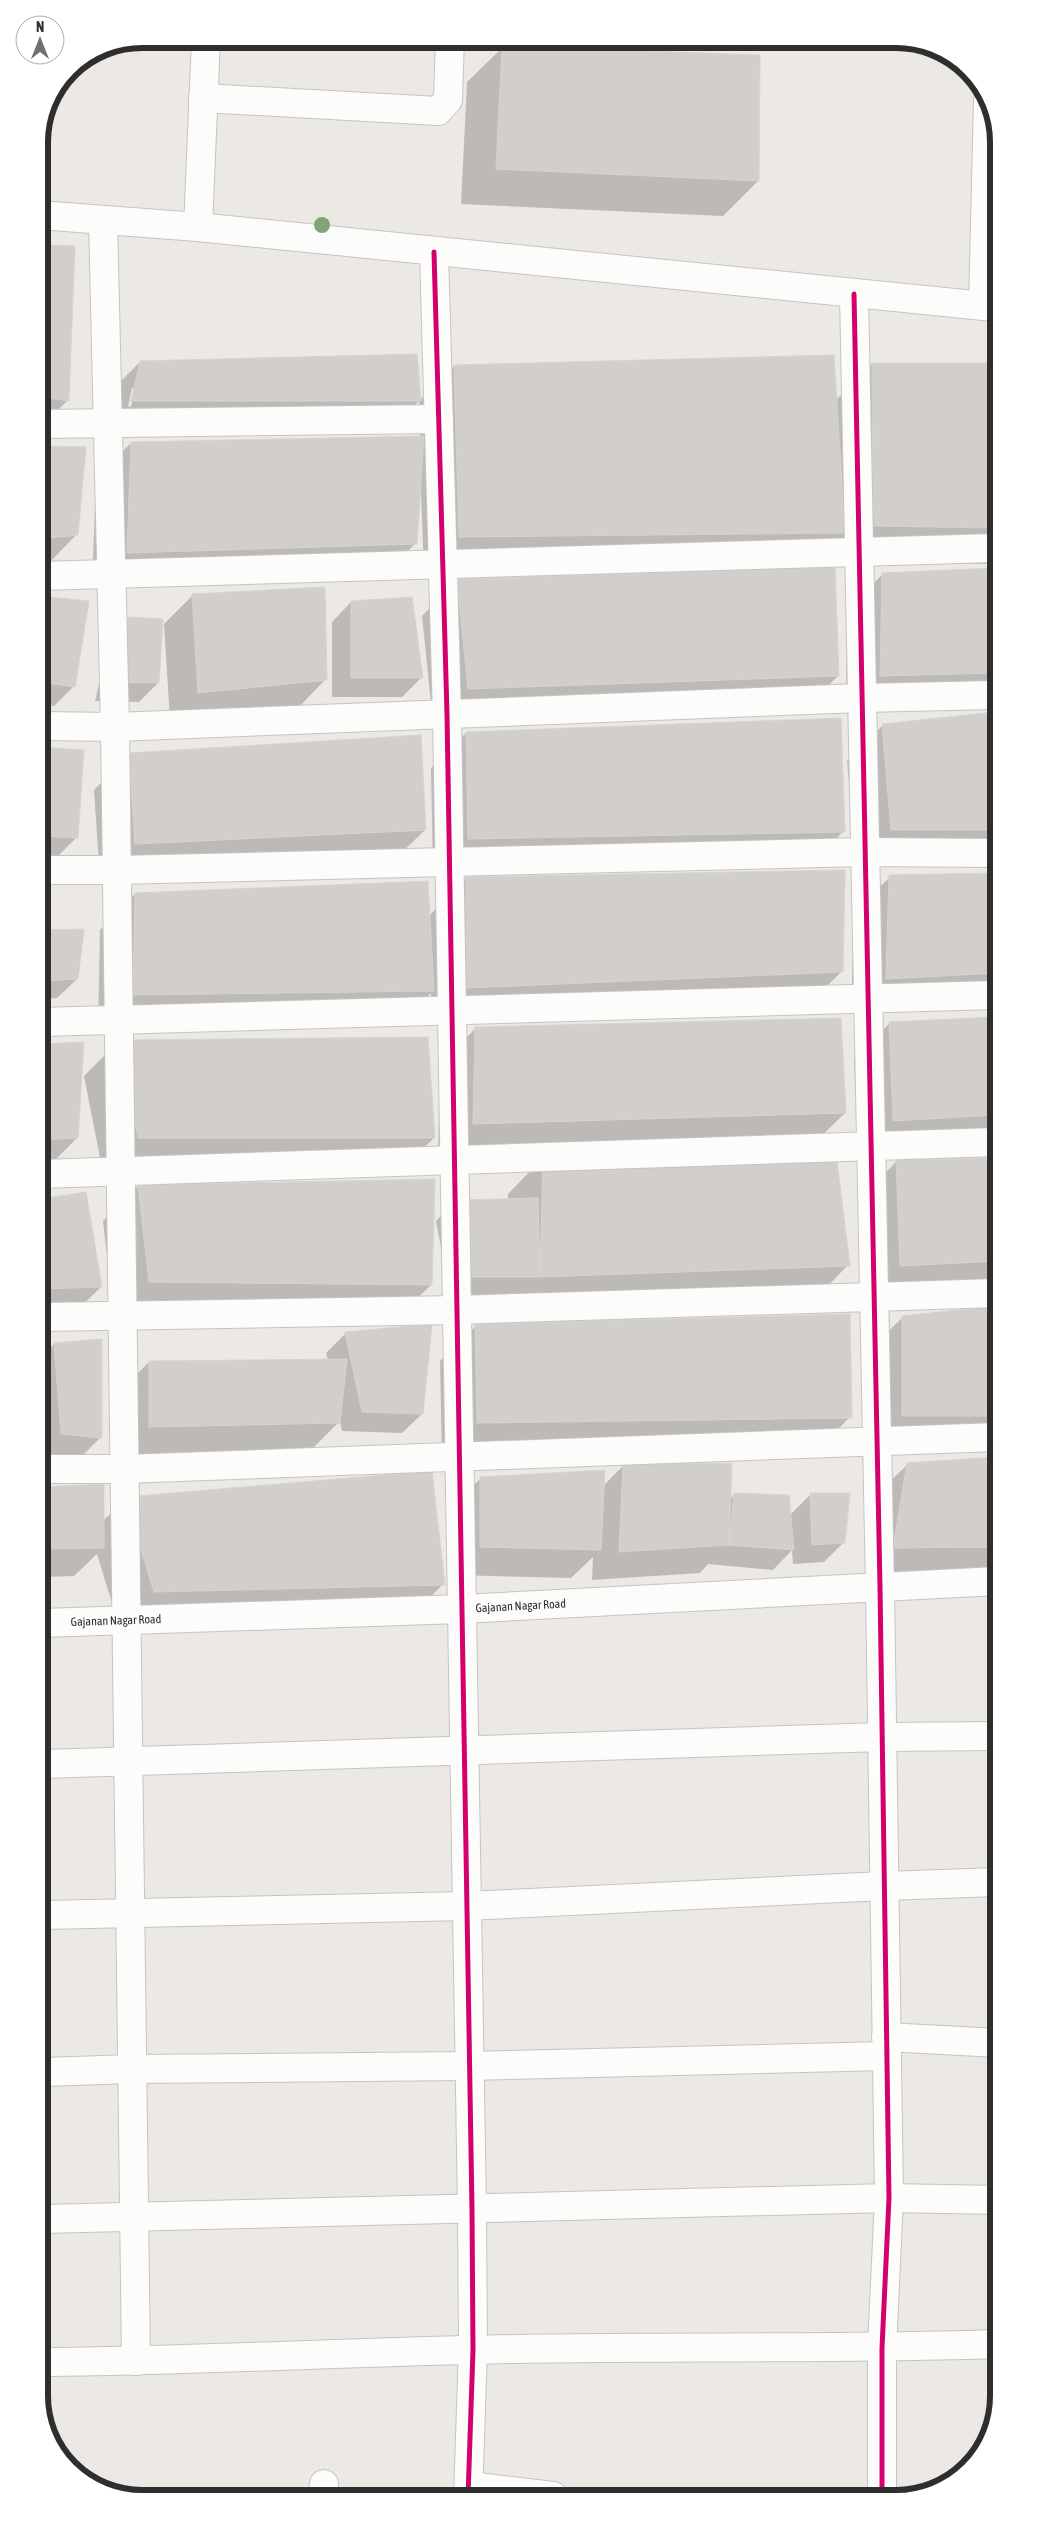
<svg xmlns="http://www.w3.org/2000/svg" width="1038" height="2538" viewBox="0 0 1038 2538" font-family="'Asap Condensed',sans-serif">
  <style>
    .shadow { fill: #0003; fill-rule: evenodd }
    .building { fill: #d1cecb; stroke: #d7d4d0 }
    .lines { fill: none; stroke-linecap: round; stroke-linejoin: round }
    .minor-casing { stroke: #c5c4c5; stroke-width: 30 }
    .minor { stroke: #fcfcfb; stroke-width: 28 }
    .cycleway-casing { stroke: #fff; stroke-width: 8 }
    .cycleway { stroke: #d6006c; stroke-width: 5 }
    .tree { fill: #82a575 }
    .labels { text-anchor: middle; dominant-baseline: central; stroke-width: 4; stroke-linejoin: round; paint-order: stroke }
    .street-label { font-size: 12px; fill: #2e2e2e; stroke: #fff }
    .rim { fill: none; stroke: #2e2e2e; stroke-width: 6 }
  </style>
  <rect width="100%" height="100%" fill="#ece8e4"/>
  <g class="shadow">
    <path d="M503 47 758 181 723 216 461 204 467 82Z"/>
    <path d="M39 246 68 400 40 428Z"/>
    <path d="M140 362 420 400 454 366 835 401 872 364H994L995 564 838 561V537L806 569 838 676 802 711 433 723 422 616 457 580 772 570V568L424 572 421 491H419L416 543 380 578 92 588 96 478 131 443 420 438 419 401 392 428H103L112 390ZM132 388H135L131 407 128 406Z"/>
    <path d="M40 448H85L77 534 49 563H40Z"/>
    <path d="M995 569V707L846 711 847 609 883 574Z"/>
    <path d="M193 595 326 679 298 708 170 720 164 624Z"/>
    <path d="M40 597 88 602 73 687 54 706 40 704Z"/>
    <path d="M351 602 422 677 402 697H332V622Z"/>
    <path d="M129 618 158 683 139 702 95 701 110 638Z"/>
    <path d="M995 713 996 864 856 865 847 761 883 725Z"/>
    <path d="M466 733 843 832 808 867 433 874 431 768Z"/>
    <path d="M40 748 77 837 49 865H41Z"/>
    <path d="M129 754 425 830 389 865 100 879 94 790Z"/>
    <path d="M996 874V1005L851 1014 854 912 890 877Z"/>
    <path d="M466 878 842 971 806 1007 431 1023V993L397 1026 98 1030 100 930 135 894 429 916Z"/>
    <path d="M83 930 77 979 57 998 41 999V931Z"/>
    <path d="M996 1018V1147L858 1156 854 1058 890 1023Z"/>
    <path d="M476 1028 845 1113 809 1148 438 1159 440 1064Z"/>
    <path d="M119 1041 434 1138 398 1173H103L84 1076Z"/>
    <path d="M41 1045 77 1138 49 1166H41Z"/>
    <path d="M543 1158 848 1265 813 1301 450 1296 436 1221 455 1201 508 1200V1194Z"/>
    <path d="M996 1159 997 1295 865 1301 862 1197 897 1161Z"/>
    <path d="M138 1186 431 1285 395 1320 114 1317 103 1221Z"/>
    <path d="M41 1201 101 1287 72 1315 42 1316Z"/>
    <path d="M997 1307V1451H867V1352L903 1317Z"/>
    <path d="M476 1326 850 1417 815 1452 442 1458 440 1361Z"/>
    <path d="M346 1333 422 1414 402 1433 342 1431 340 1421 310 1451 121 1455V1390L149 1362 328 1360 326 1353Z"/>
    <path d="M54 1344 101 1437 81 1457 42 1453V1356Z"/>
    <path d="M997 1458V1574L866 1576 879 1492 908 1464Z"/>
    <path d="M623 1466 730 1499 735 1494 789 1516 811 1494 844 1542 824 1562 793 1564 792 1550 773 1570 708 1564 700 1573 592 1580 593 1557 571 1578 453 1575V1506L481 1478 603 1486Z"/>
    <path d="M42 1488 103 1521 126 1498 443 1584 408 1620 119 1626 97 1554 74 1576 42 1577Z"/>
  </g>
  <g class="building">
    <path d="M502 46 760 55 759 181 496 169Z"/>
    <path d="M39 245 75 246 69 401 40 397Z"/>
    <path d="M417 354 421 401H131L140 361Z"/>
    <path d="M834 355 845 533 459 537 454 365Z"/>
    <path d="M872 363H994L995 528 873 526Z"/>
    <path d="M424 436 417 544 127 553 131 442Z"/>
    <path d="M40 446 86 447 78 535 40 539Z"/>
    <path d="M835 567 839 676 468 689 457 579Z"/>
    <path d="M995 568V673L880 676 882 573Z"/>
    <path d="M325 587 327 680 198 693 192 594Z"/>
    <path d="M40 596 89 601 75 687 40 682Z"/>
    <path d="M412 597 423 678H351V601Z"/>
    <path d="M129 617 163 619 159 683 113 682Z"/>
    <path d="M995 712 996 830H891L882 724Z"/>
    <path d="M841 718 845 832 468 839 466 732Z"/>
    <path d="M421 735 426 830 135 844 129 753Z"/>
    <path d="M40 747 84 750 78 838 41 836Z"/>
    <path d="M845 870 843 972 466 988V877Z"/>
    <path d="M996 873V973L886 979 889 875Z"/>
    <path d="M428 881 434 991 133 995 135 893Z"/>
    <path d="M84 929 78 979 41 981V930Z"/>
    <path d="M996 1017V1115L893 1121 889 1022Z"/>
    <path d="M841 1018 846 1113 473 1124 475 1027Z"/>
    <path d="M428 1037 435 1138H138L119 1040Z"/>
    <path d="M84 1042 78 1138 41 1140V1044Z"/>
    <path d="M543 1157 837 1162 850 1266 540 1277Z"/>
    <path d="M996 1158 997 1261 900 1266 896 1160Z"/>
    <path d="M435 1179 432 1285 149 1282 138 1185Z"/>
    <path d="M86 1192 102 1287 42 1289 41 1199Z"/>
    <path d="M538 1198 540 1277H470L455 1200Z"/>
    <path d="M997 1306V1416H902V1316Z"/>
    <path d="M850 1314 852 1418 477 1423 475 1324Z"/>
    <path d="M432 1324 423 1414 362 1412 345 1332Z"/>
    <path d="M102 1339V1438L61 1434 54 1343Z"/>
    <path d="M347 1359 340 1423 149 1427V1361Z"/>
    <path d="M997 1457V1547L893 1548 907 1463Z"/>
    <path d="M732 1463 729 1545 619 1552 623 1465Z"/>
    <path d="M605 1470 601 1550 480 1547V1477Z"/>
    <path d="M432 1471 445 1585 154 1592 125 1497Z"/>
    <path d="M104 1484V1548L42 1549V1487Z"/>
    <path d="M734 1493 789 1495 794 1550 729 1545Z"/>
    <path d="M810 1493H850L845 1543 812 1545Z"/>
  </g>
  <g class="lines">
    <defs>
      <g id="minor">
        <path d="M203 98 438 111 448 100 450 39"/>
        <path d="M39 215 198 227 994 307"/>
        <path d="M103 220 115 727 136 2361"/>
        <path d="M198 227 206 39"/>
        <path d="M434 252 447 714 472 2209 473 2350 468 2497"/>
        <path d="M854 294 880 1587 889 2198 882 2348V2494"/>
        <path d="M983 306 988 101"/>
        <path d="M40 424 439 419"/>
        <path d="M40 576 995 548"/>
        <path d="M40 726 115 727 861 698 995 695"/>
        <path d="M41 870H117L864 852 996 853"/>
        <path d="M41 1022 996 995"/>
        <path d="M41 1174 996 1142"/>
        <path d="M42 1317 456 1310 997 1293"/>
        <path d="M42 1469H124L997 1437"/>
        <path id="s1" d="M42 1623 461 1609 997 1581"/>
        <path d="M43 1764 882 1737 998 1736"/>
        <path d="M43 1915 466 1906 884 1886 998 1882"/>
        <path d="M886 2037 998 2043"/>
        <path d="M43 2072 132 2069 468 2066 886 2056"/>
        <path d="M44 2219 889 2198 999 2200"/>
        <path d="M44 2362C186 2361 329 2353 471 2350 647 2345 823 2350 999 2344"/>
        <path d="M469 2486 553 2496"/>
        <path d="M322 2498 324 2484"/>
      </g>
    </defs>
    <use href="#minor" class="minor-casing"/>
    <use href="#minor" class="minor"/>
    <defs>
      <g id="cycleway">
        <path d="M434 252 447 714 472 2209 473 2350 468 2497"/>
        <path d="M854 294 880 1587 889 2198 882 2348V2494"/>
      </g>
    </defs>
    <use href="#cycleway" class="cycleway-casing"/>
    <use href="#cycleway" class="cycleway"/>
  </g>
  <circle class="tree" cx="322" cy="225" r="8"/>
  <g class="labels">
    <g class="street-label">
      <text stroke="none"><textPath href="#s1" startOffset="479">Gajanan Nagar Road</textPath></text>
      <text stroke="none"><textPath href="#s1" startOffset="74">Gajanan Nagar Road</textPath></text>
    </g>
  </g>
  <path d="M0 0H1038V2538H0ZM142 48H896A94 94 0 0 1 990 142V2396A94 94 0 0 1 896 2490H142A94 94 0 0 1 48 2396V142A94 94 0 0 1 142 48Z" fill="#fff" fill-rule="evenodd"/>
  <path class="rim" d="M142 48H896A94 94 0 0 1 990 142V2396A94 94 0 0 1 896 2490H142A94 94 0 0 1 48 2396V142A94 94 0 0 1 142 48Z"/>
  <g transform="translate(40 40)"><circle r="24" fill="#ffffff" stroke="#ababab"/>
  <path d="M0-4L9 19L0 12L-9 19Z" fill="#706f6e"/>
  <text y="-8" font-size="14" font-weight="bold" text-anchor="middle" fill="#2e2e2e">N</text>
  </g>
</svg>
